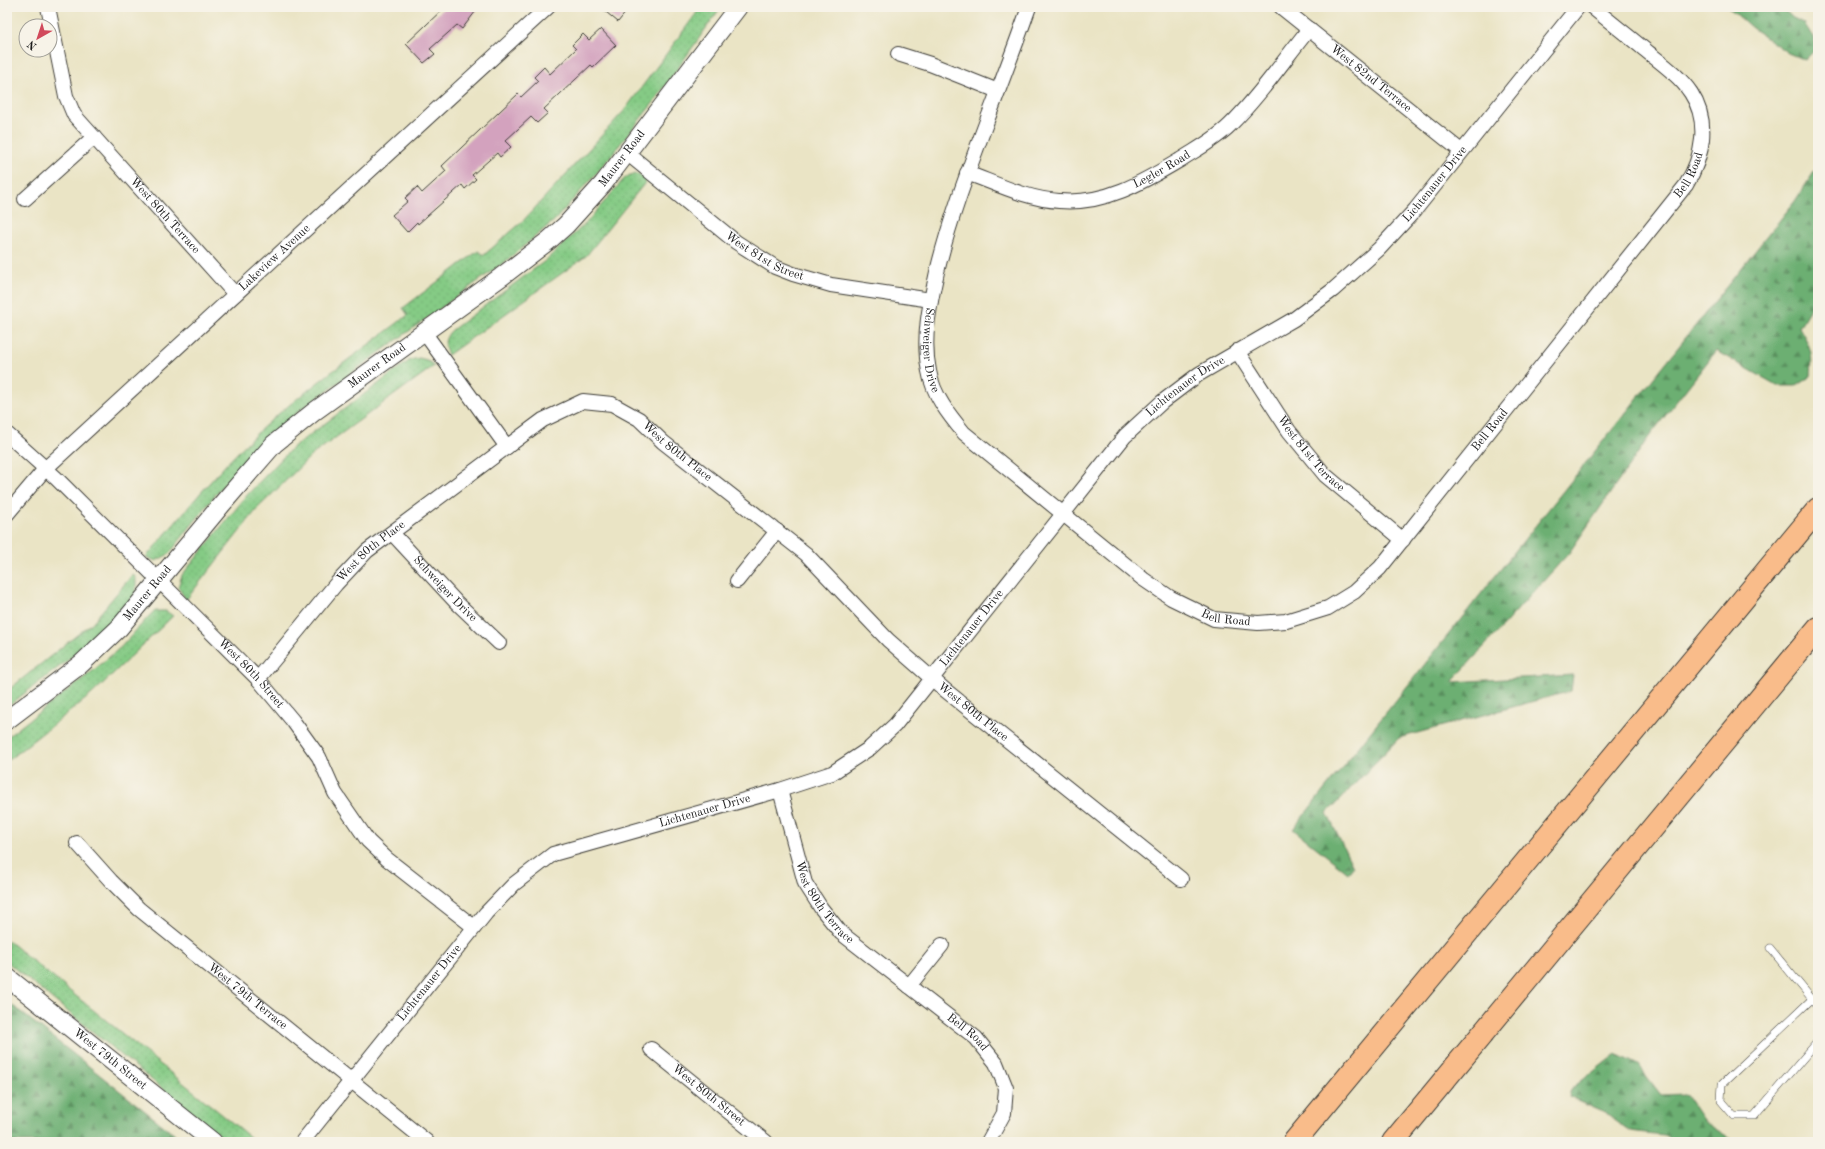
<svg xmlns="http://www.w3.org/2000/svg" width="1825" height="1149" viewBox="0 0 1825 1149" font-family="'Old Standard TT',serif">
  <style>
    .grass { fill: url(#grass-dots); stroke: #507450 }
    .forest { fill: url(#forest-firs); stroke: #446647 }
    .building { fill: #d3a2be }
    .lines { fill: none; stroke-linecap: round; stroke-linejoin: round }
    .service-casing { stroke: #3b3a35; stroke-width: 8 }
    .minor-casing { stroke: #3b3a35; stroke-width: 16 }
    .tertiary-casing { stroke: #3b3a35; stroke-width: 20 }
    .motorway-casing { stroke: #3b3a35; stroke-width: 24 }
    .service { stroke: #fff; stroke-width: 7 }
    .minor { stroke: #fff; stroke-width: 14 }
    .tertiary { stroke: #fff; stroke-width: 18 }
    .motorway { stroke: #f9bc8a; stroke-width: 22 }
    .labels { text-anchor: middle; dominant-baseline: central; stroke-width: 3; stroke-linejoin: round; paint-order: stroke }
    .street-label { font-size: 12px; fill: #1c1c1c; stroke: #f7f3e8 }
  </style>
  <defs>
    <pattern id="grass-dots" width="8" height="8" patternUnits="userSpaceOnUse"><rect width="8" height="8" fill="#85cb85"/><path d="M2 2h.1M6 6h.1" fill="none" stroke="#72ae72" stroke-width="1.8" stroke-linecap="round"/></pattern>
    <pattern id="forest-firs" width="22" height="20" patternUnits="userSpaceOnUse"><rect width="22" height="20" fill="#6caf72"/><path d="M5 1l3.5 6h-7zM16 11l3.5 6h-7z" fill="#588e5d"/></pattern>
  </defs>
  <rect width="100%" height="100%" fill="#f7f3e8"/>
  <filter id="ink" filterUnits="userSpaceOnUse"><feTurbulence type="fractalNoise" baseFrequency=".025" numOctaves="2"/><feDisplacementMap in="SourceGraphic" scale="8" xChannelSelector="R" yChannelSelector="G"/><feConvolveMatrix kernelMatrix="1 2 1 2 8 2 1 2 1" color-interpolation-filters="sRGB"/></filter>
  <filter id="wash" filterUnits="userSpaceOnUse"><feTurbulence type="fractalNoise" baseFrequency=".012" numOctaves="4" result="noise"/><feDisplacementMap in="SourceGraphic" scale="16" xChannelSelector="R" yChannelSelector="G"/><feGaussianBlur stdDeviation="0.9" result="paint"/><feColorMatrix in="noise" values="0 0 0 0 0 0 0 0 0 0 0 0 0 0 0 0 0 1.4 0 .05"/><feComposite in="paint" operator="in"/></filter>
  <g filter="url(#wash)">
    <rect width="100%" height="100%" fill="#eae4c5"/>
    <g class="grass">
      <path d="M701 7H721L654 102 601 168 555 220 506 261 300 410 245 460 220 489 169 554 156 561 146 557C189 507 231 453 282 411 323 377 366 347 408 315L403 308 478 251 484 255 522 222 624 111Z"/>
      <path d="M638 174 648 179 586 256 448 355C443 345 444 338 452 330L545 261 586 223 624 179 630 175Z"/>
      <path d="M419 358 427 360 434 366 312 455 258 508 186 600 178 587 182 575 248 494 292 448 410 360Z"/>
      <path d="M133 574 136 579V594L118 615 68 660 7 707V691L92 623Z"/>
      <path d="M156 611H166L173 616 92 694 7 761V737L94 670 121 647 152 613Z"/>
      <path d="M7 940 256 1142H228L7 962Z"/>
    </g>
    <g class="forest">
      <path d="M1728 7H1781L1793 18 1804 23 1813 37 1817 48 1805 60 1788 53 1768 39 1752 28Z"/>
      <path d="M1818 166V295L1799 327C1811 348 1813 351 1811 376L1796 386H1778L1716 351 1651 434 1569 553 1452 682 1573 675 1571 691 1399 738 1327 813 1353 867 1348 873 1293 829 1795 201Z"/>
      <path d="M7 1001 184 1142H7Z"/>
      <path d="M1616 1054 1638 1065 1661 1095 1685 1094 1703 1121 1736 1142H1672L1663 1135 1630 1131 1603 1112 1569 1097 1571 1089Z"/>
    </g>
    <g id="blocks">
      <g class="building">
        <path d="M445 7H479L462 29 457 25 430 49 435 54 424 63 406 44Z"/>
        <path d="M600 7H630L618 22Z"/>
        <path d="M601 29 616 45 593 67 591 65 544 109 548 113 537 123 531 117 505 141 511 147 500 157 497 153 472 175 476 179 465 189 462 185 418 224 417 222 407 232 392 215 408 201 405 198 417 187 422 193 446 171 442 166 518 94 521 97 538 81 534 77 544 67 550 74 576 49 572 45 583 34 589 40Z"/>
      </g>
    </g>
  </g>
  <g filter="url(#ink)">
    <use href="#blocks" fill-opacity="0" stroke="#3b3a35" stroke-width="1"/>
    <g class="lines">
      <defs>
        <g id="service">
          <path d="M1770 948 1812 999"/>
          <path d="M1818 1006 1812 999 1722 1084 1721 1101 1734 1116H1754L1818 1041"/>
        </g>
        <g id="minor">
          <path id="s1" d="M48 7 66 96 74 115 235 294"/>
          <path id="s2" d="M1029 7C1015 47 1000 86 985 126 967 174 949 222 937 272 930 304 922 338 929 371 933 395 949 415 964 433L1143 579 1171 598 1214 619 1258 623 1286 621 1328 608 1354 592 1380 568 1686 185C1703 157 1710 122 1691 93 1679 75 1660 62 1644 49 1627 35 1609 21 1592 7"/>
          <path id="s3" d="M1281 7 1461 151"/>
          <path d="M898 54 930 64 998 91"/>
          <path id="s4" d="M627 153 736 242 775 267 793 274 831 285 931 300"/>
          <path id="s5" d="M967 173C997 184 1027 199 1059 201 1105 205 1143 182 1180 160 1197 149 1215 140 1230 125 1259 97 1283 61 1309 29"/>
          <path d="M25 199 94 137"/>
          <path d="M424 332 507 447"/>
          <path id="s6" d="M1237 351 1289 431 1325 475 1403 540"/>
          <path id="s7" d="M7 434 56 478 258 679 293 721 319 757 335 793 368 841 387 859 474 927"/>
          <path id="s8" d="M7 514 45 469 548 7"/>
          <path id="s9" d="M392 533 456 602 499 643"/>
          <path d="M737 581 777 531"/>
          <path id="s10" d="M258 679 336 584 367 551 543 420 583 401 612 404 639 419 663 442 806 554 888 640 945 690 1181 879"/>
          <path id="s11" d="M780 790 805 883 821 908 841 933 976 1038 996 1063 1006 1088 1004 1113 988 1142"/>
          <path id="s12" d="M77 843 111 881 139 909 427 1142"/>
          <path d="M909 986 942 945"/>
          <path id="s13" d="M651 1049 766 1142"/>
          <path id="s14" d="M302 1142 486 913 514 884 553 854 780 790 832 773 870 748 895 725 1125 436 1162 402 1199 374 1294 319 1333 290 1379 249 1415 210 1578 7"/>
        </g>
        <g id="tertiary">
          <path id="s15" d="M7 720 81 664 119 628 222 504 274 444 315 411 501 277 548 241 566 225 603 184 738 7"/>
          <path id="s16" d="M7 977 213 1142"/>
        </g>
        <g id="motorway">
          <path d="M1294 1142 1818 509"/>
          <path d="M1393 1142 1818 628"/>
        </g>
      </defs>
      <use href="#service" class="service-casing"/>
      <use href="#minor" class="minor-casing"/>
      <use href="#tertiary" class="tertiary-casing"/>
      <use href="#motorway" class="motorway-casing"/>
      <use href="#service" class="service"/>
      <use href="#minor" class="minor"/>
      <use href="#tertiary" class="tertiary"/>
      <use href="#motorway" class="motorway"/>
    </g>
  </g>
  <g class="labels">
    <g class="street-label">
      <text stroke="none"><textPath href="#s3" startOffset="115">West 82nd Terrace</textPath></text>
      <text stroke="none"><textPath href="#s15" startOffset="838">Maurer Road</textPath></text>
      <text stroke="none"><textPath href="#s5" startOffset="206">Legler Road</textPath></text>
      <text stroke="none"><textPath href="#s2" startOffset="1448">Bell Road</textPath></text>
      <text stroke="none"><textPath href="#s14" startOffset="1525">Lichtenauer Drive</textPath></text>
      <text stroke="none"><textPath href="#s1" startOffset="247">West 80th Terrace</textPath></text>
      <text stroke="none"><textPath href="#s4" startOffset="173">West 81st Street</textPath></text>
      <text stroke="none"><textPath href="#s8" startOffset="371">Lakeview Avenue</textPath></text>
      <text stroke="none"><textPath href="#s2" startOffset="360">Schweiger Drive</textPath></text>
      <text stroke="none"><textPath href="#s15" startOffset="515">Maurer Road</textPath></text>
      <text stroke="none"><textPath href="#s14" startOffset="1201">Lichtenauer Drive</textPath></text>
      <text stroke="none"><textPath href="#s2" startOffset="1124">Bell Road</textPath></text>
      <text stroke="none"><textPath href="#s10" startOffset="542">West 80th Place</textPath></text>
      <text stroke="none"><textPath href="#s6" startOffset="127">West 81st Terrace</textPath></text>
      <text stroke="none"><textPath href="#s10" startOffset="171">West 80th Place</textPath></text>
      <text stroke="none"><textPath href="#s9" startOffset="77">Schweiger Drive</textPath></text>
      <text stroke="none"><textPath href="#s15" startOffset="190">Maurer Road</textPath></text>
      <text stroke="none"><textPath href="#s2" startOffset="777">Bell Road</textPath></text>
      <text stroke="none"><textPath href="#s14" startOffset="877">Lichtenauer Drive</textPath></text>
      <text stroke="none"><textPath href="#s7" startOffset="342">West 80th Street</textPath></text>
      <text stroke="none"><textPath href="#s10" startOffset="937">West 80th Place</textPath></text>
      <text stroke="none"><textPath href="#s14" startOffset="541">Lichtenauer Drive</textPath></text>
      <text stroke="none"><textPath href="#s11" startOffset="123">West 80th Terrace</textPath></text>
      <text stroke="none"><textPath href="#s14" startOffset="204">Lichtenauer Drive</textPath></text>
      <text stroke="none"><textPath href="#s12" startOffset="230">West 79th Terrace</textPath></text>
      <text stroke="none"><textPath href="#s11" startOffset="319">Bell Road</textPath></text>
      <text stroke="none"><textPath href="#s16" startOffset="132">West 79th Street</textPath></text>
      <text stroke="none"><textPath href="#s13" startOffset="74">West 80th Street</textPath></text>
    </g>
  </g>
  <rect width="1825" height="1149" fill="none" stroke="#f7f3e8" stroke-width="24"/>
  <g transform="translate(38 38) rotate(219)"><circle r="19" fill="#f7f3e8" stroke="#9f9d96"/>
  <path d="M0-3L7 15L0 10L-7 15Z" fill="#d1495b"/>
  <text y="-6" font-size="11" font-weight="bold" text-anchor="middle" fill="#1c1c1c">N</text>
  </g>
</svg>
